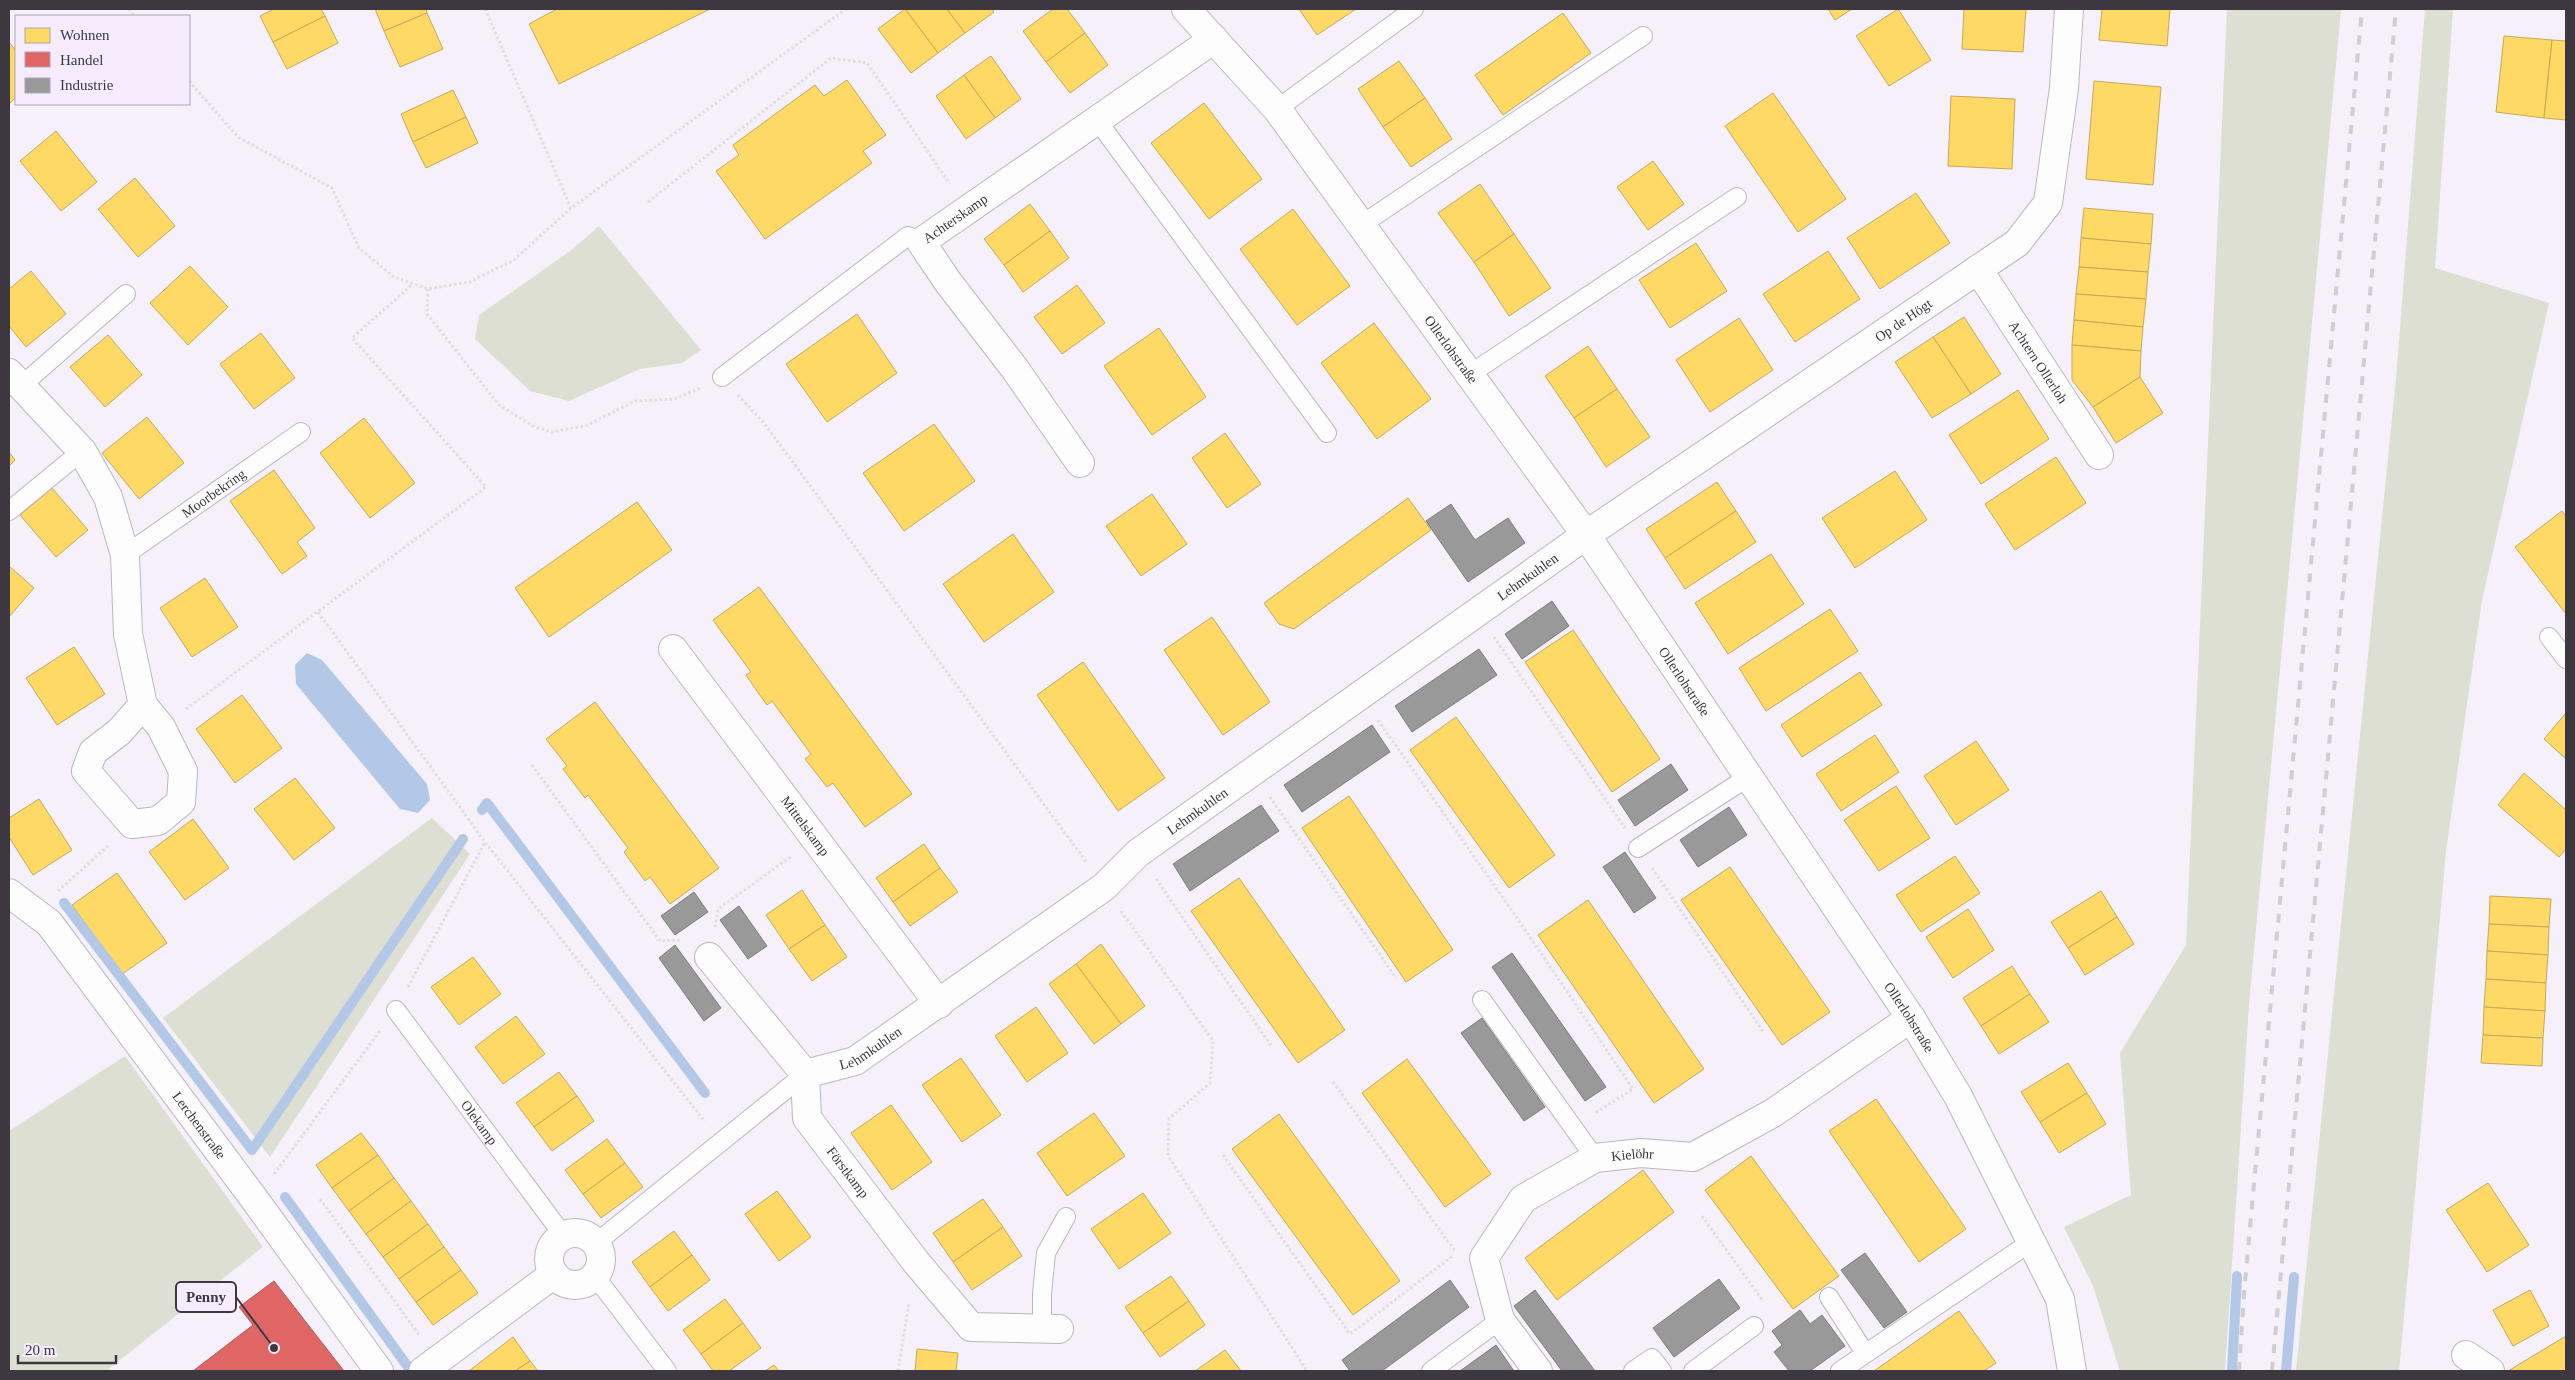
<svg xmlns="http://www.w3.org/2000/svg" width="2575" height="1380" viewBox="0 0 2575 1380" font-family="'Times New Roman',serif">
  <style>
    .green { fill: #dcdfd2 }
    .water { fill: #b2c8e6 }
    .homes { fill: #ffd966; stroke: #c5a95b }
    .shops { fill: #e06666; stroke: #af585b }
    .industry { fill: #999; stroke: #7d7c7e }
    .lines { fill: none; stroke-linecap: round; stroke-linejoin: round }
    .stream { stroke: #b2c8e6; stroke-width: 10 }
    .service-casing { stroke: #bbb7c0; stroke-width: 20 }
    .minor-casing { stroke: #bbb7c0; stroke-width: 30 }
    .path { stroke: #e0dee0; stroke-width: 3; stroke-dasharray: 2.5 2.5; stroke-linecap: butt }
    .service { stroke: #fefdfe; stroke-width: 18 }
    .minor { stroke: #fefdfe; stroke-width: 28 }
    .rail { stroke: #d0ced0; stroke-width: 4; stroke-dasharray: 9 9; stroke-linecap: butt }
    .labels { text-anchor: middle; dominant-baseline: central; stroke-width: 5; stroke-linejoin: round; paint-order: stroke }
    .street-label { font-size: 14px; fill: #3d3840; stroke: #f6ecfe }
    .leader { fill: none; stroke: #3d3840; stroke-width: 2 }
    .callout-dot { fill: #3d3840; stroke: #f6ecfe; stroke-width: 2 }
    .callout { fill: #f6ecfe; stroke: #3d3840; stroke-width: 2 }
    .callout-label { font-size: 15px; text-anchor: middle; font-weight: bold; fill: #3d3840 }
  </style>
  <rect width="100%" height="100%" fill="#f5f0fa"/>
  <g class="green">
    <path d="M2227 9H2341L2249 1004 2225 1371H2120L2093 1286 2064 1227 2131 1195 2120 1053 2186 945Z"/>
    <path d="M2425 9H2453L2435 268 2549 303 2482 600 2446 851 2399 1371H2296L2396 379Z"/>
    <path d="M599 226 701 350 682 363 640 369 569 401 530 391 475 339 479 315 573 249Z"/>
    <path d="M432 818 470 854 270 1157 163 1018Z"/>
    <path d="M125 1056 263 1247 106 1371H9V1131Z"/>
  </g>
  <path class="water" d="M307 653 322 660 427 784 430 800 418 813 400 809 296 684 295 665Z"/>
  <g class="homes">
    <path d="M274 9H321L325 16 273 42 260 16Z"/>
    <path d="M375 9H426L427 13 384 31Z"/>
    <path d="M557 9H710L559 84 529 24Z"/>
    <path d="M905 9H947L965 33 938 53Z"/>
    <path d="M905 9 938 53 911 73 878 29Z"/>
    <path d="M947 9H992L994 12 965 33Z"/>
    <path d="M1053 9H1067L1085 33 1046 62 1023 31Z"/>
    <path d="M1299 9H1356L1317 35Z"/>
    <path d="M1828 9H1852L1835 20Z"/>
    <path d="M1898 9 1931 60 1889 86 1856 36Z"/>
    <path d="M1964 9H2026L2023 52 1962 49Z"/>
    <path d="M2102 9H2170L2167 46 2099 40Z"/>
    <path d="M427 13 443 49 400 67 384 31Z"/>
    <path d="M1563 13 1591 53 1503 115 1475 75Z"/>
    <path d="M325 16 338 43 287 69 273 42Z"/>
    <path d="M1085 33 1108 65 1070 93 1046 62Z"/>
    <path d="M2504 36 2552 40 2544 118 2496 112Z"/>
    <path d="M2552 40 2566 41V120L2544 118Z"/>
    <path d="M9 42 16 51V97L9 104Z"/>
    <path d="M991 56 1021 99 995 118 964 75Z"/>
    <path d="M1399 61 1425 98 1383 127 1358 89Z"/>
    <path d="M964 75 995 118 966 139 936 96Z"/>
    <path d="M847 80 886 135 863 151 872 163 765 239 716 171 739 155 733 145 815 85 824 96Z"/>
    <path d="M2094 81 2161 87 2153 185 2086 179Z"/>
    <path d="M453 90 466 117 413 142 401 114Z"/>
    <path d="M1773 93 1846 199 1798 232 1725 126Z"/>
    <path d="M1951 96 2015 99 2012 169 1948 166Z"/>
    <path d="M1425 98 1452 139 1411 167 1383 127Z"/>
    <path d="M1204 103 1262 179 1209 219 1151 143Z"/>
    <path d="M466 117 478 143 426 168 413 142Z"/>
    <path d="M56 131 97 182 61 211 20 161Z"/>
    <path d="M1653 161 1684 204 1648 230 1617 187Z"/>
    <path d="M135 178 175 226 138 257 98 209Z"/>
    <path d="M1480 184 1514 234 1474 262 1438 213Z"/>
    <path d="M1916 193 1950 243 1880 289 1847 238Z"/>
    <path d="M1030 204 1050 231 1004 265 984 239Z"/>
    <path d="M2084 208 2153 214 2151 244 2081 238Z"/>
    <path d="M1293 209 1350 286 1297 325 1240 249Z"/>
    <path d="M1050 231 1069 258 1023 292 1004 265Z"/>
    <path d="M1514 234 1551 288 1509 316 1474 262Z"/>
    <path d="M2081 238 2151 244 2148 272 2079 267Z"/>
    <path d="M1696 243 1727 291 1670 328 1639 280Z"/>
    <path d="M1828 251 1860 299 1795 342 1763 294Z"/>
    <path d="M190 266 228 307 188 345 150 303Z"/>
    <path d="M2079 267 2148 272 2146 299 2076 294Z"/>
    <path d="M31 271 66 314 26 347 9 326V289Z"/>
    <path d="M1077 285 1105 323 1062 354 1034 317Z"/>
    <path d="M2076 294 2146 299 2143 327 2074 320Z"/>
    <path d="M857 314 897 373 827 422 786 364Z"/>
    <path d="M1964 317 2001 374 1971 394 1933 337Z"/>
    <path d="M1739 318 1773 370 1710 412 1676 360Z"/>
    <path d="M2074 320 2143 327 2141 351 2072 345Z"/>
    <path d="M1374 323 1431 399 1377 439 1321 363Z"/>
    <path d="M1159 328 1206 397 1152 435 1104 366Z"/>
    <path d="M261 333 295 378 254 409 220 364Z"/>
    <path d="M108 335 142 375 105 407 70 367Z"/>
    <path d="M1933 337 1971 394 1932 418 1895 362Z"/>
    <path d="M2072 345 2141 351 2140 377 2093 407 2072 380Z"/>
    <path d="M1588 346 1617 389 1574 418 1545 376Z"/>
    <path d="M2140 377 2163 413 2116 443 2093 407Z"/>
    <path d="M1617 389 1650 437 1606 467 1574 418Z"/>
    <path d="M2018 390 2049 439 1981 484 1949 435Z"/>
    <path d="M147 417 184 463 139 499 102 453Z"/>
    <path d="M364 418 415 483 370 518 320 453Z"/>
    <path d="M934 424 975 481 904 531 863 473Z"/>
    <path d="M1225 433 1261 484 1227 508 1192 458Z"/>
    <path d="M9 452 15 460 9 466Z"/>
    <path d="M2056 457 2086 503 2015 550 1985 504Z"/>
    <path d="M274 470 315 528 297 542 307 556 282 574 230 501Z"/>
    <path d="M1895 471 1927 520 1855 568 1822 518Z"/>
    <path d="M1717 482 1736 511 1665 558 1646 529Z"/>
    <path d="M52 488 88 530 56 557 20 515Z"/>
    <path d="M1152 494 1187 544 1141 576 1106 526Z"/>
    <path d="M1408 498 1431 530 1294 629 1279 624 1264 603Z"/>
    <path d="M637 502 672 550 549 637 515 588Z"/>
    <path d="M1736 511 1756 542 1685 589 1665 558Z"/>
    <path d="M2562 511 2566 517V614L2515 547Z"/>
    <path d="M1013 534 1054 592 984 642 943 584Z"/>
    <path d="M1771 554 1804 604 1728 654 1695 603Z"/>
    <path d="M9 566 34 588 9 617Z"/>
    <path d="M205 578 238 627 192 657 160 608Z"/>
    <path d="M759 587 912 794 865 827 833 783 827 787 805 759 811 754 772 701 767 705 757 691 746 675 751 672 713 620Z"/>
    <path d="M1830 609 1858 651 1766 711 1739 668Z"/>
    <path d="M1212 617 1270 702 1223 735 1164 650Z"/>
    <path d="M1573 630 1660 759 1612 792 1525 662Z"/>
    <path d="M74 647 105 694 57 725 26 678Z"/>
    <path d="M1083 662 1165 778 1118 811 1037 695Z"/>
    <path d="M1860 672 1882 705 1802 757 1781 725Z"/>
    <path d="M242 695 282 748 235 783 196 729Z"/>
    <path d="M595 702 719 868 670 904 650 877 645 881 624 852 628 848 588 795 585 798 563 769 567 766 546 739Z"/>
    <path d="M2566 713V759L2544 739Z"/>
    <path d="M1456 717 1555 855 1509 888 1410 750Z"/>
    <path d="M1875 735 1899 772 1841 811 1816 774Z"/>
    <path d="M1976 741 2009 790 1956 825 1924 776Z"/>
    <path d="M2524 773 2566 810V849L2559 857 2498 805Z"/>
    <path d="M295 778 335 828 294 860 254 809Z"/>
    <path d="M1896 786 1930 838 1879 871 1844 820Z"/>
    <path d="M1349 796 1453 950 1406 982 1302 828Z"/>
    <path d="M39 799 72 850 33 875 9 837V818Z"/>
    <path d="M193 819 229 868 185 900 149 852Z"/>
    <path d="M924 844 940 868 893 902 876 878Z"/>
    <path d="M1955 856 1980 893 1921 932 1896 895Z"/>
    <path d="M1730 867 1830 1012 1782 1045 1681 900Z"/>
    <path d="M940 868 958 892 910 926 893 902Z"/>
    <path d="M117 873 167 943 122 974 72 905Z"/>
    <path d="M1239 878 1345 1030 1298 1063 1191 911Z"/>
    <path d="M802 890 825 925 789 949 766 915Z"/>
    <path d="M2101 891 2117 917 2068 948 2051 922Z"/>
    <path d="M2490 896 2551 899 2549 927 2489 924Z"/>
    <path d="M1588 900 1704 1069 1654 1103 1538 935Z"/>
    <path d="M1968 909 1994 950 1953 978 1926 937Z"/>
    <path d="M2117 917 2134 944 2085 975 2068 948Z"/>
    <path d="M2489 924 2549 927 2548 955 2487 951Z"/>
    <path d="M825 925 847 957 812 981 789 949Z"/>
    <path d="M1101 944 1145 1006 1121 1024 1076 964Z"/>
    <path d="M2487 951 2548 955 2546 983 2486 979Z"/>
    <path d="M473 957 501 994 459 1025 431 987Z"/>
    <path d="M1076 964 1121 1024 1094 1044 1049 984Z"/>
    <path d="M2012 966 2030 994 1981 1026 1963 998Z"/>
    <path d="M2486 979 2546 983 2545 1011 2484 1007Z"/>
    <path d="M2030 994 2049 1022 1999 1054 1981 1026Z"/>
    <path d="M1036 1007 1068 1053 1027 1082 995 1036Z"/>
    <path d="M2484 1007 2545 1011 2543 1038 2483 1035Z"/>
    <path d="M516 1016 545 1054 503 1084 475 1047Z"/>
    <path d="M2483 1035 2543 1038 2542 1066 2481 1063Z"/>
    <path d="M961 1058 1001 1115 962 1142 922 1085Z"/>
    <path d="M1407 1059 1491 1174 1445 1207 1362 1093Z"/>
    <path d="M2068 1063 2087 1093 2040 1122 2021 1092Z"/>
    <path d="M559 1072 577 1096 534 1127 516 1103Z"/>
    <path d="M2087 1093 2106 1124 2059 1153 2040 1122Z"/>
    <path d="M577 1096 594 1121 552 1151 534 1127Z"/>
    <path d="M1876 1099 1966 1229 1919 1262 1829 1131Z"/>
    <path d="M891 1105 932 1162 892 1190 851 1133Z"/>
    <path d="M1094 1113 1125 1156 1067 1196 1037 1153Z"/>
    <path d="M1279 1114 1400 1281 1353 1315 1232 1149Z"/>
    <path d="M361 1133 378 1155 332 1188 316 1165Z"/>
    <path d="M607 1139 625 1163 583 1194 565 1170Z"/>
    <path d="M378 1155 394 1178 349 1211 332 1188Z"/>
    <path d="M1751 1156 1839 1276 1793 1309 1705 1190Z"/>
    <path d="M625 1163 643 1187 601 1218 583 1194Z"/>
    <path d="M1643 1170 1674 1212 1557 1300 1525 1258Z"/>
    <path d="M394 1178 411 1201 366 1234 349 1211Z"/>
    <path d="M2488 1183 2529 1245 2487 1272 2446 1210Z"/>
    <path d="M777 1191 811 1237 779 1261 745 1214Z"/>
    <path d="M1143 1193 1171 1233 1119 1269 1091 1229Z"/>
    <path d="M983 1199 1003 1227 953 1262 933 1233Z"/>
    <path d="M411 1201 428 1224 383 1257 366 1234Z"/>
    <path d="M428 1224 444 1247 399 1279 383 1257Z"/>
    <path d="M1003 1227 1022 1256 972 1290 953 1262Z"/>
    <path d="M674 1231 692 1255 650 1287 632 1262Z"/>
    <path d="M444 1247 461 1270 416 1302 399 1279Z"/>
    <path d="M692 1255 710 1280 668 1311 650 1287Z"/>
    <path d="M461 1270 478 1293 433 1325 416 1302Z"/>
    <path d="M1171 1276 1189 1301 1143 1333 1125 1307Z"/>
    <path d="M2530 1290 2549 1326 2513 1346 2493 1310Z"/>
    <path d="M725 1299 743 1323 701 1354 683 1330Z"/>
    <path d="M1189 1301 1205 1325 1160 1357 1143 1333Z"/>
    <path d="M1959 1311 1996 1363 1984 1371H1874Z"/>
    <path d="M743 1323 761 1348 729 1371H713L701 1354Z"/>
    <path d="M2566 1336V1371H2508Z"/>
    <path d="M513 1337 530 1361 515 1371H469Z"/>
    <path d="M917 1349 958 1353 956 1371H915Z"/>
    <path d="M1225 1350 1241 1371H1195Z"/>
    <path d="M530 1361 538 1371H515Z"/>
    <path d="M774 1365 779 1371H765Z"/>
  </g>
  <path class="shops" d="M274 1281 344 1371H193L253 1325 239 1307Z"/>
  <g class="industry">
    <path d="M1451 504 1475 540 1508 518 1525 543 1468 582 1426 521Z"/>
    <path d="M1552 601 1569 626 1522 659 1505 634Z"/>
    <path d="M1479 649 1497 675 1412 732 1395 706Z"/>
    <path d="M1372 725 1390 752 1302 812 1284 785Z"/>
    <path d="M1671 764 1688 790 1635 826 1618 800Z"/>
    <path d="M1261 805 1279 831 1190 891 1173 864Z"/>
    <path d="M1729 807 1747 835 1698 867 1680 840Z"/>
    <path d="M1625 852 1656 898 1634 913 1603 867Z"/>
    <path d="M694 892 708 912 675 935 661 916Z"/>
    <path d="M739 906 767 946 748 959 720 920Z"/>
    <path d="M675 945 721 1008 704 1021 659 958Z"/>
    <path d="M1512 953 1606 1087 1585 1101 1492 967Z"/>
    <path d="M1482 1018 1545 1107 1524 1121 1461 1033Z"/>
    <path d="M1865 1253 1907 1312 1884 1328 1841 1270Z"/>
    <path d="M1719 1279 1740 1308 1674 1357 1653 1328Z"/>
    <path d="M1450 1280 1469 1307 1382 1371H1350L1342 1360Z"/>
    <path d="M1535 1290 1595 1371H1562L1514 1306Z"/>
    <path d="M1800 1310 1810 1324 1822 1315 1845 1346 1810 1371H1789L1774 1352 1782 1345 1772 1331Z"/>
    <path d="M1496 1345 1514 1371H1460Z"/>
  </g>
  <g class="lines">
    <g class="stream">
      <path d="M482 810 487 803 705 1093"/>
      <path d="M64 903 252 1150 463 839"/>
      <path d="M285 1197 411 1371"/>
      <path d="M2232 1371 2237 1276"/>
      <path d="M2286 1371 2294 1277"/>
    </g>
    <defs>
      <g id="service">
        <path d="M1277 109 1414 9"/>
        <path d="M1097 120 1327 433"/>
        <path d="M1361 225 1643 36"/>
        <path d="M1470 374 1737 197"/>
        <path d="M722 377 908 236 921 242"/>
        <path d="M21 386 126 294"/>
        <path d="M9 511 82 451"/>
        <path id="s1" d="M125 555 301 432"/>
        <path d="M2549 637 2566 659"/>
        <path d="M1638 848 1750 776"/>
        <path d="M1482 1000 1595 1158"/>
        <path id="s2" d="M396 1010 563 1235"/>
        <path d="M596 1243 805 1074"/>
        <path d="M595 1276 667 1371"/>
        <path d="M1829 1297 1865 1353"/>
        <path d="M1042 1328V1294L1046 1253 1066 1217"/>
        <path d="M1431 1371 1500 1320"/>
        <path d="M1633 1371 1652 1358 1662 1371"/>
        <path d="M1693 1371 1754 1326"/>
        <path d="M1840 1371 2031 1242"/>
      </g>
      <g id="minor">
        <path id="s3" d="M1186 9 1277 109 1586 535 1911 1018 1958 1096 2060 1299 2072 1371"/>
        <path id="s4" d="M1978 269 2099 455"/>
        <path d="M9 373 82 451 108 497 125 555 128 634 143 705 161 727 183 771 181 802 158 821 132 824 86 771 93 752 119 732 143 705"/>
        <path id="s5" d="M1080 463 1015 369 948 282 921 242 1214 39"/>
        <path id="s6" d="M673 649 939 1004"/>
        <path id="s7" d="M9 893 49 923 255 1200 379 1371"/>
        <path d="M709 957 805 1074"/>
        <path id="s8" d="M805 1074 855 1061 1104 887 1138 853 1586 535 2017 243 2048 203 2064 88 2069 9"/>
        <path id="s9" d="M805 1074 807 1118 916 1262 971 1327 1059 1329"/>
        <circle cx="575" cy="1259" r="26"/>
        <path d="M2466 1355 2490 1371"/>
        <path d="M423 1371 554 1274"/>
        <path id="s10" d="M1538 1371 1500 1320 1484 1258 1523 1199 1595 1158 1641 1153 1693 1157 1773 1113 1911 1018"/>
      </g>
    </defs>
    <use href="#service" class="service-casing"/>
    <use href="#minor" class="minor-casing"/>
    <g class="path">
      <path d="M129 9 134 16"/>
      <path d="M485 9 571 208"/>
      <path d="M189 81 238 137 332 188 359 248 394 277 428 289 469 282 514 260 571 208 846 9"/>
      <path d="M648 202 831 58 867 63 950 184"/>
      <path d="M428 289 427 314 499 405 535 427 552 432 588 425 635 401 675 399 700 388"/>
      <path d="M738 395 764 423 1087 863"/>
      <path d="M318 612 485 842"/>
      <path d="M1494 637 1625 828"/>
      <path d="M186 709 486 487 352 338 413 284"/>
      <path d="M1378 720 1513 912 1633 1089 1595 1113"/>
      <path d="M532 765 660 941 678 940 682 942"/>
      <path d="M1270 797 1396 978"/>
      <path d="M1652 868 1764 1033"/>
      <path d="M1156 879 1272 1047"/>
      <path d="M58 891 109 845"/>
      <path d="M1121 911 1213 1041 1210 1083 1169 1119 1168 1156 1307 1371"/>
      <path d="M715 927 718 909 792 856"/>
      <path d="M408 987 485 842 705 1122"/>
      <path d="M1333 1082 1455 1251"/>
      <path d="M1223 1155 1350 1334 1454 1255"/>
      <path d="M274 1174 380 1031"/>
      <path d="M320 1199 420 1336"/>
      <path d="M1702 1216 1763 1301"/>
      <path d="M898 1371 909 1303"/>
    </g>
    <use href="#service" class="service"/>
    <use href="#minor" class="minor"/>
    <g class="rail">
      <path d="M2239 1371 2244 1293 2362 9"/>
      <path d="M2272 1371 2396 9"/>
    </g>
  </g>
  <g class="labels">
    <g class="street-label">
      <text stroke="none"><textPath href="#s5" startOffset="314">Achterskamp</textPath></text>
      <text stroke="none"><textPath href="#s8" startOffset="1336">Op de Högt</textPath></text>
      <text stroke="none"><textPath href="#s3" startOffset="432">Ollerlohstraße</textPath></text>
      <text stroke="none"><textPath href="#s4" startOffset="111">Achtern Ollerloh</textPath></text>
      <text stroke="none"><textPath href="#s1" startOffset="108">Moorbekring</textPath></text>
      <text stroke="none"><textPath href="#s8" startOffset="881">Lehmkuhlen</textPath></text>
      <text stroke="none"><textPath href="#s3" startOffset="838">Ollerlohstraße</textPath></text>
      <text stroke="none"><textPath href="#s8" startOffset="476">Lehmkuhlen</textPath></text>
      <text stroke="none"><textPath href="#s6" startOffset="221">Mittelskamp</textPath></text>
      <text stroke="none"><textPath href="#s3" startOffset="1242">Ollerlohstraße</textPath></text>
      <text stroke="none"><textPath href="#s8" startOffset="71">Lehmkuhlen</textPath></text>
      <text stroke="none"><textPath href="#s2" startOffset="140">Olekamp</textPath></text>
      <text stroke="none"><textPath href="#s7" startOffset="302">Lerchenstraße</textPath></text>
      <text stroke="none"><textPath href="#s10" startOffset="319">Kielöhr</textPath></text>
      <text stroke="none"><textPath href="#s9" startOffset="112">Förstkamp</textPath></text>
    </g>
  </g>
  <path class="leader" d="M274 1348L236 1297"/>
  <circle class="callout-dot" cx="274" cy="1348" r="5"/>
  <rect class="callout" x="176" y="1282" width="60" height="30" rx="5"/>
  <g class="callout-label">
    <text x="206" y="1302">Penny</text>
  </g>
  <rect width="2575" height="1380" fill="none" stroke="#3d3840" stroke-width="20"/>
  <rect x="15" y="15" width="175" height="90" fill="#f6ecfe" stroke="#aca4b2"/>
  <rect x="25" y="28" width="25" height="15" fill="#ffd966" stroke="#aca4b2"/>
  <text x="60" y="40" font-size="15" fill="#3d3840">Wohnen</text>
  <rect x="25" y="52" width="25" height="15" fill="#e06666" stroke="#aca4b2"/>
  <text x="60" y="65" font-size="15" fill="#3d3840">Handel</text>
  <rect x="25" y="78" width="25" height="15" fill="#999999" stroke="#aca4b2"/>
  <text x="60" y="90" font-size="15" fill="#3d3840">Industrie</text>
  <path d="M18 1355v8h98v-8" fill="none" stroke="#3d3840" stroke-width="2.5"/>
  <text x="25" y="1355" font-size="15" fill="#3d3840" stroke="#f6ecfe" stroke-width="4" paint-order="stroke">20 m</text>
</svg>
